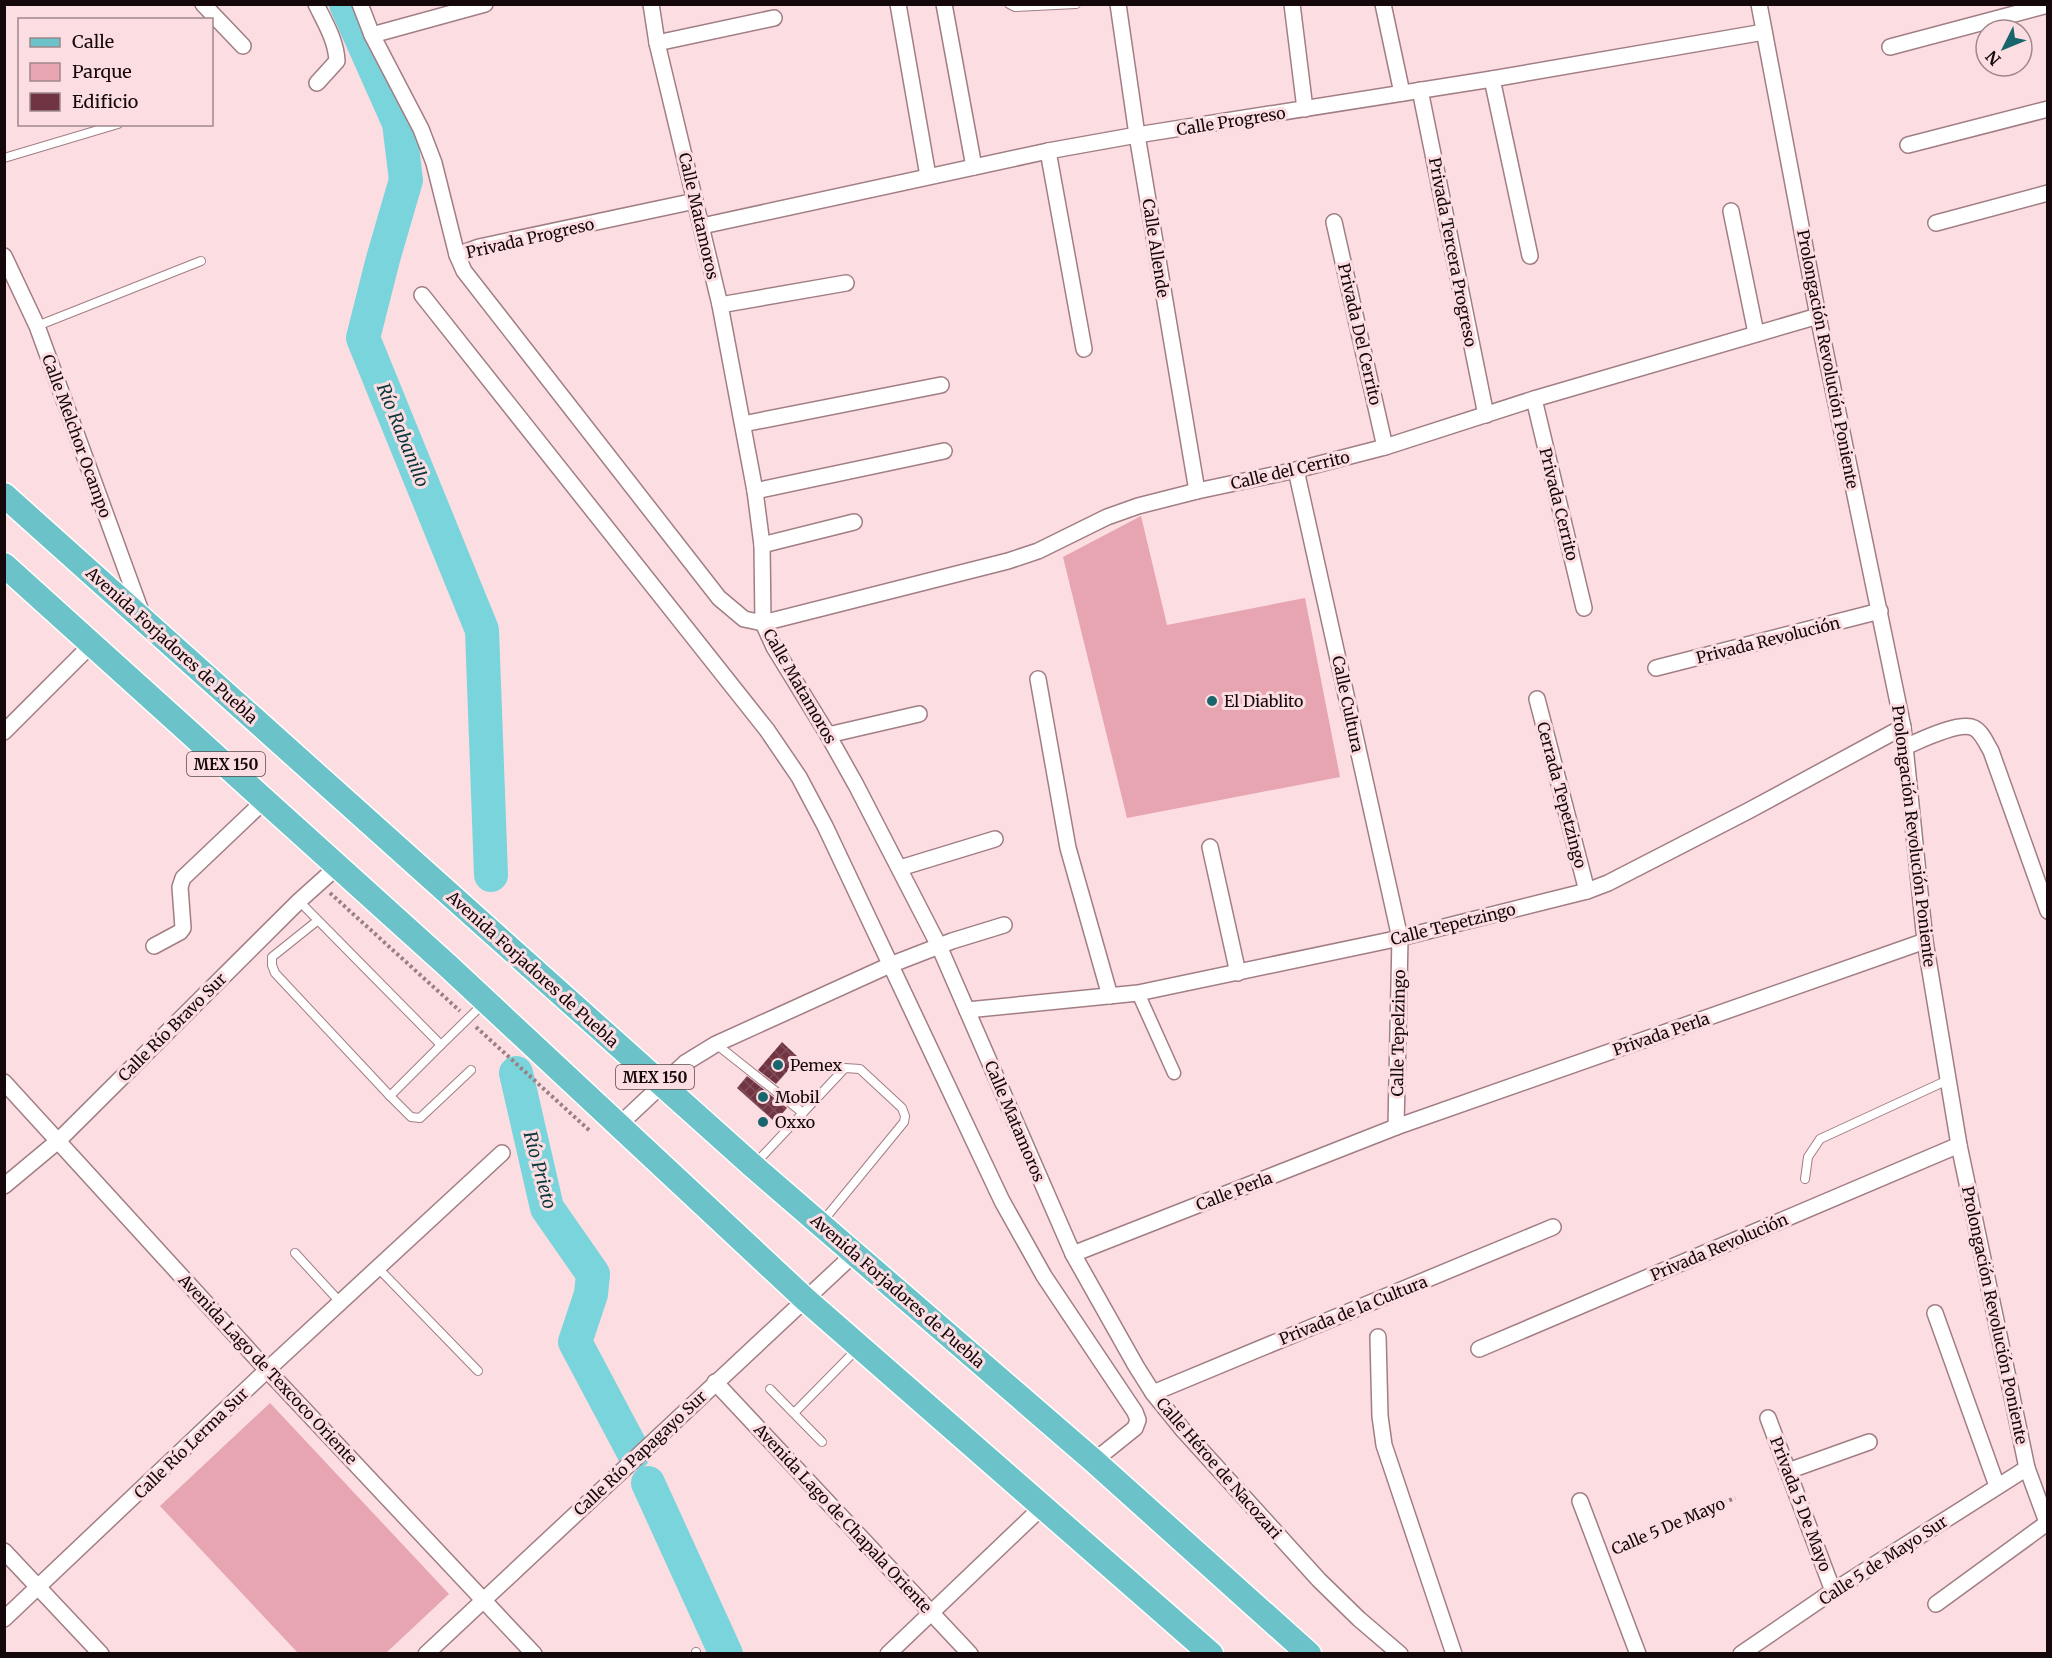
<svg xmlns="http://www.w3.org/2000/svg" width="2052" height="1658" viewBox="0 0 2052 1658" font-family="Merriweather,serif">
  <style>
    .park { fill: #e7a4b1 }
    .lines { fill: none; stroke-linecap: round; stroke-linejoin: round }
    .river { stroke: #7ad4dc; stroke-width: 34 }
    .building { fill: url(#building-cross-hatch) }
    .service-casing { stroke: #a17e84; stroke-width: 10 }
    .pedestrian-casing { stroke: #a17e84; stroke-width: 15 }
    .minor-casing { stroke: #a17e84; stroke-width: 18 }
    .primary-casing { stroke: #fff; stroke-width: 27 }
    .path { stroke: #978184; stroke-width: 4; stroke-dasharray: 3 3; stroke-linecap: butt }
    .service { stroke: #fff; stroke-width: 8 }
    .pedestrian { stroke: #fff; stroke-width: 12 }
    .minor { stroke: #fff; stroke-width: 15 }
    .primary { stroke: #6bc2c8; stroke-width: 24 }
    .poi-dot { fill: #18666c; stroke: #fcdde2; stroke-width: 2 }
    .labels { text-anchor: middle; dominant-baseline: central; stroke-width: 6; stroke-linejoin: round; paint-order: stroke }
    .shield { fill: #fcdde2; stroke: #5a484b; stroke-width: 1.5 }
    .shield-label { font-size: 15px; font-weight: bold; fill: #14080a }
    .street-label { font-size: 16px; fill: #14080a; stroke: #fcdde2 }
    .poi-label { font-size: 16px; fill: #14080a; stroke: #fcdde2; text-anchor: start }
    .water-label { font-size: 18px; font-style: italic; fill: #0a373b; stroke: #fcdde2 }
  </style>
  <defs>
    <pattern id="building-cross-hatch" width="8" height="8" patternUnits="userSpaceOnUse" patternTransform="scale(1.5)"><rect width="8" height="8" fill="#713442"/><path d="M0 0l8 8M0 8l8-8" fill="none" stroke="#7f4e59"/></pattern>
  </defs>
  <rect width="100%" height="100%" fill="#fcdde2"/>
  <g class="park">
    <path d="M1141 516 1167 625 1305 598 1340 777 1127 818 1063 557Z"/>
    <path d="M270 1403 449 1594 386 1653H298L160 1506Z"/>
  </g>
  <g class="lines">
    <g class="river">
      <path d="M346 4 399 123 406 180 383 259 363 338 482 630 491 875"/>
      <path d="M516 1073 547 1208 593 1274 591 1294 575 1342 634 1453"/>
      <path d="M648 1483 726 1654"/>
    </g>
  </g>
  <g class="building">
    <path d="M782 1042 799 1058 776 1084 758 1070Z"/>
    <path d="M747 1076 787 1108 775 1122 737 1088Z"/>
  </g>
  <g class="lines">
    <defs>
      <g id="service">
        <path d="M1009 4 1015 7 1076 4"/>
        <path d="M4 158 118 124"/>
        <path d="M37 326 201 261"/>
        <path d="M299 901 441 1045 484 1003"/>
        <path d="M317 921 272 957V965L275 973 390 1096 441 1045"/>
        <path d="M716 1044 803 1113"/>
        <path d="M390 1096 411 1117 420 1118 471 1070"/>
        <path d="M754 1165 845 1068 860 1069 902 1108 905 1116 904 1122 823 1221"/>
        <path d="M1805 1179 1808 1157 1820 1139 1950 1079"/>
        <path d="M295 1253 340 1302"/>
        <path d="M378 1268 478 1371"/>
        <path d="M770 1389 822 1442"/>
        <path d="M794 1413 858 1348"/>
        <path d="M696 1652V1654"/>
      </g>
      <path id="pedestrian" d="M1138 993 1174 1073"/>
      <g id="minor">
        <path d="M203 4 243 46"/>
        <path d="M316 4C325 23 336 40 337 61L317 83"/>
        <path d="M360 4 372 35 421 129 434 163 457 255 464 271 719 598 744 619 763 623 1008 561 1038 551 1107 517 1138 506 1197 491 1296 470 1385 447 1534 399 1818 316"/>
        <path d="M651 4 657 43 720 305 755 491 762 545 763 623 774 647 828 735 856 785 939 946 1073 1254 1136 1366 1153 1393 1183 1430 1319 1580 1359 1619 1400 1654"/>
        <path d="M898 4 928 176"/>
        <path d="M944 4 974 167"/>
        <path d="M1118 4 1137 135 1197 491"/>
        <path d="M1292 4 1305 109"/>
        <path d="M1383 4 1402 93"/>
        <path d="M1759 4 1818 316 1903 727 1925 941 1959 1145 2027 1468 2048 1525"/>
        <path d="M372 35 485 4"/>
        <path d="M657 43 774 18"/>
        <path d="M1890 47 2048 5"/>
        <path d="M1492 79 1530 256"/>
        <path d="M1420 90 1486 415"/>
        <path d="M1908 145 2048 109"/>
        <path d="M1048 151 1084 349"/>
        <path d="M1731 211 1756 333"/>
        <path d="M1334 222 1385 447"/>
        <path d="M1936 223 2048 193"/>
        <path d="M702 226 1048 151 1137 135 1492 79 1764 32"/>
        <path d="M457 255 479 247 695 201"/>
        <path d="M4 256 37 326 142 614"/>
        <path d="M422 295 767 730 799 777 825 826 1002 1201 1044 1276 1135 1412 1138 1420 1135 1428 1094 1461"/>
        <path d="M720 305 846 283"/>
        <path d="M1534 399 1584 608"/>
        <path d="M743 424 941 385"/>
        <path d="M1296 470 1400 938 1396 1127"/>
        <path d="M755 491 944 451"/>
        <path d="M762 545 854 522"/>
        <path d="M1656 668 1880 611"/>
        <path d="M1038 679 1068 848 1110 996"/>
        <path d="M1537 699 1587 891"/>
        <path d="M4 732 93 643"/>
        <path d="M828 735 919 714"/>
        <path d="M1907 746C1921 740 1960 721 1974 728 1982 732 1986 743 1991 751L2048 911"/>
        <path d="M1210 847 1238 973"/>
        <path d="M900 868 995 839"/>
        <path d="M154 946 180 932 183 928 180 887 183 878 265 800"/>
        <path d="M967 1010 1138 993 1400 938 1587 891 1608 883 1748 811 1903 727"/>
        <path d="M4 1082 267 1370 534 1654"/>
        <path d="M618 1126 685 1063 716 1044 890 965 952 941 1004 925"/>
        <path d="M4 1186 58 1141 299 901 338 866"/>
        <path d="M1073 1254 1396 1127 1925 941"/>
        <path d="M1935 1313 1997 1486"/>
        <path d="M1378 1337 1380 1416 1384 1445 1454 1654"/>
        <path d="M1479 1349 1959 1145"/>
        <path d="M715 1382 970 1654"/>
        <path d="M1153 1393 1553 1227"/>
        <path d="M1768 1418 1833 1591"/>
        <path d="M1788 1471 1869 1442"/>
        <path d="M1580 1501 1638 1654"/>
        <path d="M4 1551 101 1654"/>
        <path d="M1936 1604 2047 1523"/>
        <path d="M4 1619 267 1370 502 1153"/>
        <path d="M426 1654 854 1254"/>
        <path d="M888 1654 1042 1507"/>
        <path d="M1741 1654 1833 1591 2027 1468"/>
      </g>
      <g id="primary">
        <path d="M4 495 753 1166 1094 1461 1309 1654"/>
        <path d="M4 565 447 965 805 1299 1211 1654"/>
      </g>
    </defs>
    <use href="#service" class="service-casing"/>
    <use href="#pedestrian" class="pedestrian-casing"/>
    <use href="#minor" class="minor-casing"/>
    <use href="#primary" class="primary-casing"/>
    <g class="path">
      <path d="M330 893 460 1011"/>
      <path d="M476 1027 590 1131"/>
      <path d="M1613 1549 1735 1498"/>
    </g>
    <use href="#service" class="service"/>
    <use href="#pedestrian" class="pedestrian"/>
    <use href="#minor" class="minor"/>
    <use href="#primary" class="primary"/>
  </g>
  <g class="poi-dot">
    <circle cx="1212" cy="701" r="6"/>
    <circle cx="778" cy="1065" r="6"/>
    <circle cx="763" cy="1097" r="6"/>
    <circle cx="763" cy="1122" r="6"/>
  </g>
  <g class="labels">
    <g class="shield">
      <rect x="187" y="752" width="78" height="24" rx="4.5"/>
      <rect x="616" y="1065" width="78" height="24" rx="4.5"/>
    </g>
    <g class="shield-label">
      <text x="226" y="764">MEX 150</text>
      <text x="655" y="1077">MEX 150</text>
    </g>
    <g class="street-label">
      <text transform="translate(1231 121) rotate(-9)">Calle Progreso</text>
      <text transform="translate(699 216) rotate(77)">Calle Matamoros</text>
      <text transform="translate(530 238) rotate(-13)">Privada Progreso</text>
      <text transform="translate(1156 248) rotate(81)">Calle Allende</text>
      <text transform="translate(1453 252) rotate(79)">Privada Tercera Progreso</text>
      <text transform="translate(1360 334) rotate(77)">Privada Del Cerrito</text>
      <text transform="translate(1828 359) rotate(79)">Prolongación Revolución Poniente</text>
      <text transform="translate(77 436) rotate(70)">Calle Melchor Ocampo</text>
      <text transform="translate(1290 470) rotate(-13)">Calle del Cerrito</text>
      <text transform="translate(1559 504) rotate(76)">Privada Cerrito</text>
      <text transform="translate(1768 640) rotate(-14)">Privada Revolución</text>
      <text transform="translate(172 645) rotate(42)">Avenida Forjadores de Puebla</text>
      <text transform="translate(800 686) rotate(60)">Calle Matamoros</text>
      <text transform="translate(1348 704) rotate(78)">Calle Cultura</text>
      <text transform="translate(1562 795) rotate(75)">Cerrada Tepetzingo</text>
      <text transform="translate(1914 836) rotate(83)">Prolongación Revolución Poniente</text>
      <text transform="translate(1453 924) rotate(-14)">Calle Tepetzingo</text>
      <text transform="translate(533 969) rotate(42)">Avenida Forjadores de Puebla</text>
      <text transform="translate(172 1027) rotate(-45)">Calle Río Bravo Sur</text>
      <text transform="translate(1398 1033) rotate(-89)">Calle Tepelzingo</text>
      <text transform="translate(1661 1034) rotate(-19)">Privada Perla</text>
      <text transform="translate(1015 1121) rotate(67)">Calle Matamoros</text>
      <text transform="translate(1234 1191) rotate(-21)">Calle Perla</text>
      <text transform="translate(1719 1247) rotate(-23)">Privada Revolución</text>
      <text transform="translate(898 1291) rotate(41)">Avenida Forjadores de Puebla</text>
      <text transform="translate(1353 1310) rotate(-22)">Privada de la Cultura</text>
      <text transform="translate(1995 1315) rotate(78)">Prolongación Revolución Poniente</text>
      <text transform="translate(268 1369) rotate(47)">Avenida Lago de Texcoco Oriente</text>
      <text transform="translate(191 1443) rotate(-44)">Calle Río Lerma Sur</text>
      <text transform="translate(640 1453) rotate(-43)">Calle Río Papagayo Sur</text>
      <text transform="translate(1219 1468) rotate(49)">Calle Héroe de Nacozari</text>
      <text transform="translate(1801 1504) rotate(69)">Privada 5 De Mayo</text>
      <text transform="translate(843 1518) rotate(47)">Avenida Lago de Chapala Oriente</text>
      <text transform="translate(1668 1526) rotate(-23)">Calle 5 De Mayo</text>
      <text transform="translate(1883 1560) rotate(-33)">Calle 5 de Mayo Sur</text>
    </g>
    <g class="poi-label">
      <text x="1224" y="701">El Diablito</text>
      <text x="790" y="1065">Pemex</text>
      <text x="775" y="1097">Mobil</text>
      <text x="775" y="1122">Oxxo</text>
    </g>
    <g class="water-label">
      <text transform="translate(403 435) rotate(68)">Río Rabanillo</text>
      <text transform="translate(540 1170) rotate(75)">Río Prieto</text>
    </g>
  </g>
  <rect width="2052" height="1658" fill="none" stroke="#14080a" stroke-width="12"/>
  <rect x="18" y="18" width="195" height="108" fill="#fcdde2" stroke="#9f888c" stroke-width="1.5"/>
  <rect x="30" y="38" width="30" height="9" fill="#6bc2c8" stroke="#9f888c" stroke-width="1.5"/>
  <text x="72" y="48" font-size="18" fill="#14080a">Calle</text>
  <rect x="30" y="63" width="30" height="18" fill="#e7a4b1" stroke="#9f888c" stroke-width="1.5"/>
  <text x="72" y="78" font-size="18" fill="#14080a">Parque</text>
  <rect x="30" y="93" width="30" height="18" fill="#713442" stroke="#9f888c" stroke-width="1.5"/>
  <text x="72" y="108" font-size="18" fill="#14080a">Edificio</text>
  <g transform="translate(2004 48) rotate(227)"><circle r="28" fill="#fcdde2" stroke="#9f888c" stroke-width="1.5"/>
  <path d="M0-4.5L10 22L0 15L-10 22Z" fill="#18666c"/>
  <text y="-9" font-size="16" font-weight="bold" text-anchor="middle" fill="#14080a">N</text>
  </g>
</svg>
